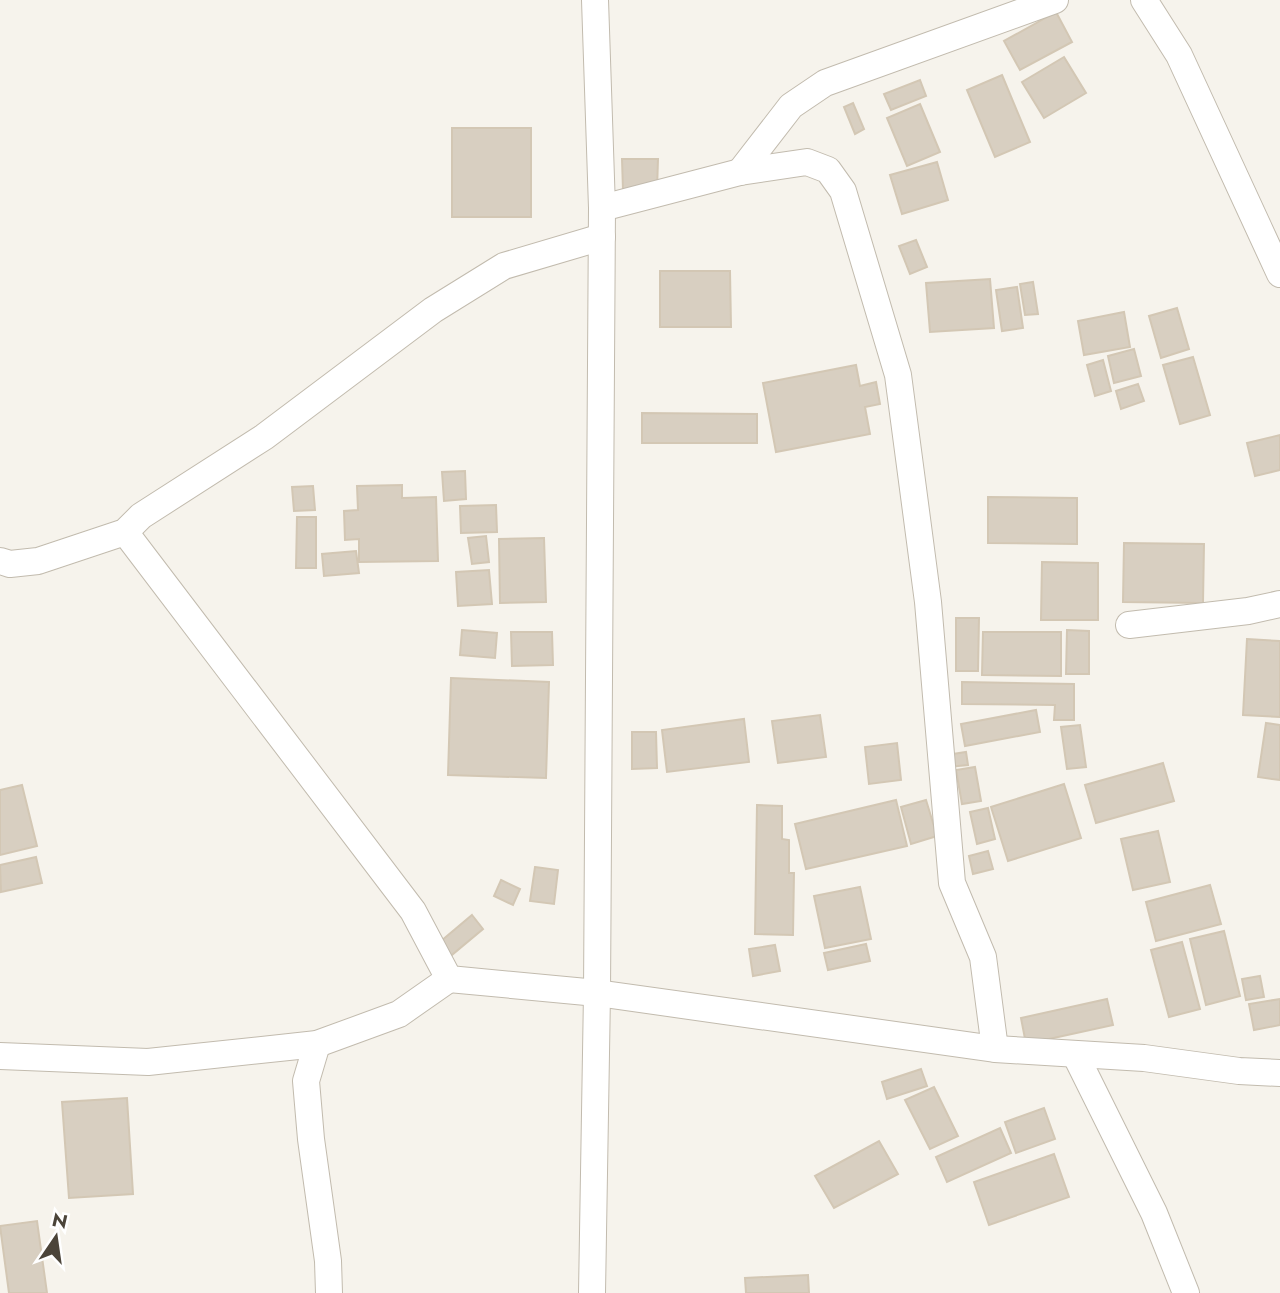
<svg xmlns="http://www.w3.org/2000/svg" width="1280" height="1293" viewBox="0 0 1280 1293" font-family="Jost,sans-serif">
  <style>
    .building { fill: #d8cfc1; stroke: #d3c7b4; stroke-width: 2 }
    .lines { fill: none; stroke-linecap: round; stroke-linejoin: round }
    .minor-casing { stroke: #c2bbae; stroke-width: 28 }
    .minor { stroke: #fff; stroke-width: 26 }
  </style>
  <rect width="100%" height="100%" fill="#f6f3ec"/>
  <g class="building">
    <path d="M1056 12 1072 42 1020 70 1004 41Z"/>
    <path d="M1064 57 1086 93 1044 118 1022 82Z"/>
    <path d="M1002 75 1030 142 995 157 967 90Z"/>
    <path d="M920 80 926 96 891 110 884 94Z"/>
    <path d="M853 103 864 129 855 134 844 107Z"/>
    <path d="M920 104 940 152 907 166 887 118Z"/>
    <rect x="452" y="128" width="79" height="89"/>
    <path d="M622 159H658L657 190H623Z"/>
    <path d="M937 162 948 200 902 214 890 175Z"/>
    <path d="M916 240 927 267 910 274 899 246Z"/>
    <path d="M660 271H730L731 327H660Z"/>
    <path d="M990 279 994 328 930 332 926 283Z"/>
    <path d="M1033 282 1038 314 1025 315 1020 284Z"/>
    <path d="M1017 287 1023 328 1002 331 996 290Z"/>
    <path d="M1177 308 1189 349 1161 358 1149 316Z"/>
    <path d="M1124 312 1130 347 1084 355 1078 321Z"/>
    <path d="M1134 349 1141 376 1114 383 1108 356Z"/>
    <path d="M1193 357 1210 415 1180 424 1163 365Z"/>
    <path d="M1103 360 1111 391 1095 396 1087 365Z"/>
    <path d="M856 365 860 386 876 382 880 404 865 407 870 434 776 452 763 383Z"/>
    <path d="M1138 384 1144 401 1121 409 1116 391Z"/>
    <path d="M642 413 757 414V443H642Z"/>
    <path d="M1280 435V470L1255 476 1247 443Z"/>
    <path d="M465 471 466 499 444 501 442 472Z"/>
    <path d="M402 485V498L436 497 438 561 359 562V539L345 540 344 511 358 510 357 486Z"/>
    <path d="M313 486 315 510 294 511 292 487Z"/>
    <path d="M988 497 1077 498V544L988 543Z"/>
    <path d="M496 505 497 532 461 533 460 506Z"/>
    <path d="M297 517H316V568H296Z"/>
    <path d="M486 536 489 562 472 564 468 538Z"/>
    <path d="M544 538 546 602 500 603 499 539Z"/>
    <path d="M1124 543 1204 544 1203 603 1123 602Z"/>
    <path d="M356 551 359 573 324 576 322 554Z"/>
    <path d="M1042 562 1098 563V620H1041Z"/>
    <path d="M489 570 492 604 458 606 456 572Z"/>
    <path d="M956 618H979L978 671H956Z"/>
    <path d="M462 630 497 633 495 658 460 655Z"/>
    <path d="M1067 630 1089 631V674H1066Z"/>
    <path d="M511 632H552L553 665 512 666Z"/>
    <path d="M983 632H1061V676L982 675Z"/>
    <path d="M1247 639 1280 641V717L1243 715Z"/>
    <path d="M451 678 549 682 546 778 448 775Z"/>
    <path d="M962 682 1074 684V720H1054L1055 705 962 704Z"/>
    <path d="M1036 710 1040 732 965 746 961 724Z"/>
    <path d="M820 715 826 757 778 763 772 721Z"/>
    <path d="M744 719 749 762 667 772 662 730Z"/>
    <path d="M1266 723 1280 725V780L1258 777Z"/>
    <path d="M1080 725 1086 767 1067 769 1061 727Z"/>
    <path d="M632 732H656L657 768 632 769Z"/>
    <path d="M897 743 901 780 869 784 865 747Z"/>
    <path d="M966 752 968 765 948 767 946 755Z"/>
    <path d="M1163 763 1174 801 1096 823 1085 785Z"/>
    <path d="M975 767 981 801 962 804 956 770Z"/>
    <path d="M1064 784 1081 838 1008 861 991 807Z"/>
    <path d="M22 785 37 846 0 855V790Z"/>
    <path d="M896 800 907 846 806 869 795 824Z"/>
    <path d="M926 800 937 836 911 844 901 807Z"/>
    <path d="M757 805 782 806V839L789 840V873H794L793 935 755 934Z"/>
    <path d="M988 808 995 839 977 844 970 812Z"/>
    <path d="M1158 831 1170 882 1133 890 1121 839Z"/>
    <path d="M988 851 993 869 973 874 969 856Z"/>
    <path d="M36 857 42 883 1 892 0 865Z"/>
    <path d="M535 867 558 870 554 904 530 901Z"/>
    <path d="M501 880 520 889 513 905 494 896Z"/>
    <path d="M1210 885 1221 924 1156 941 1146 902Z"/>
    <path d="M860 887 871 939 825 948 814 896Z"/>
    <path d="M472 915 483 929 447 959 435 946Z"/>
    <path d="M1224 931 1240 996 1206 1005 1190 939Z"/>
    <path d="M1182 942 1200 1009 1169 1017 1151 950Z"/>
    <path d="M866 944 870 961 828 970 824 953Z"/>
    <path d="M775 945 780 971 753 976 749 949Z"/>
    <path d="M1260 976 1264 997 1246 1000 1242 979Z"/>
    <path d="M1107 999 1113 1025 1026 1044 1021 1018Z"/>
    <path d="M1280 999V1025L1254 1030 1249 1004Z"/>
    <path d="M921 1069 927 1086 887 1099 882 1082Z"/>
    <path d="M934 1087 958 1136 930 1149 905 1100Z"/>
    <path d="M127 1098 133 1194 69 1198 62 1102Z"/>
    <path d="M1044 1108 1055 1139 1016 1153 1005 1122Z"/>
    <path d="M1000 1128 1011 1153 947 1182 936 1157Z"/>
    <path d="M879 1141 898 1174 834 1208 815 1176Z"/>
    <path d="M1054 1154 1069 1197 989 1225 974 1182Z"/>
    <path d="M37 1221 47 1293H9L0 1226Z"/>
    <path d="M808 1275 809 1293H746L745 1278Z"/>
  </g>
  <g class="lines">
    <defs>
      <g id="minor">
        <path d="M1144 0 1179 55 1280 274"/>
        <path d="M740 172 791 106 825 83 1055 0"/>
        <path d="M602 208 740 172 807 162 828 170 843 191 898 375 928 602 952 883 983 957 995 1049"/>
        <path d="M125 532 413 911 449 979 597 993 995 1049 1144 1058 1239 1071 1280 1073"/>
        <path d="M0 561 10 564 38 561 125 532 141 516 264 437 433 310 504 266 602 237"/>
        <path d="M1129 625 1248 611 1280 604"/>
        <path d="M317 1044 306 1081 311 1139 328 1261 329 1293"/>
        <path d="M1075 1054 1154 1213 1186 1293"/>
        <path d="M0 1056 148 1062 317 1044 399 1014 449 979"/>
        <path d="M592 1293 597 993 602 208 595 0"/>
      </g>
    </defs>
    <use href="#minor" class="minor-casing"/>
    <use href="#minor" class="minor"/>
  </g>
  <g transform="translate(56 1237) rotate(13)" stroke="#ffffff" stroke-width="5" paint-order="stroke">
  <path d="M0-5L12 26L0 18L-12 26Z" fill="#4b4439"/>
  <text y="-10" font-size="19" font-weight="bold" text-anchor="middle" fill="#4b4439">N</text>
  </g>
</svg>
